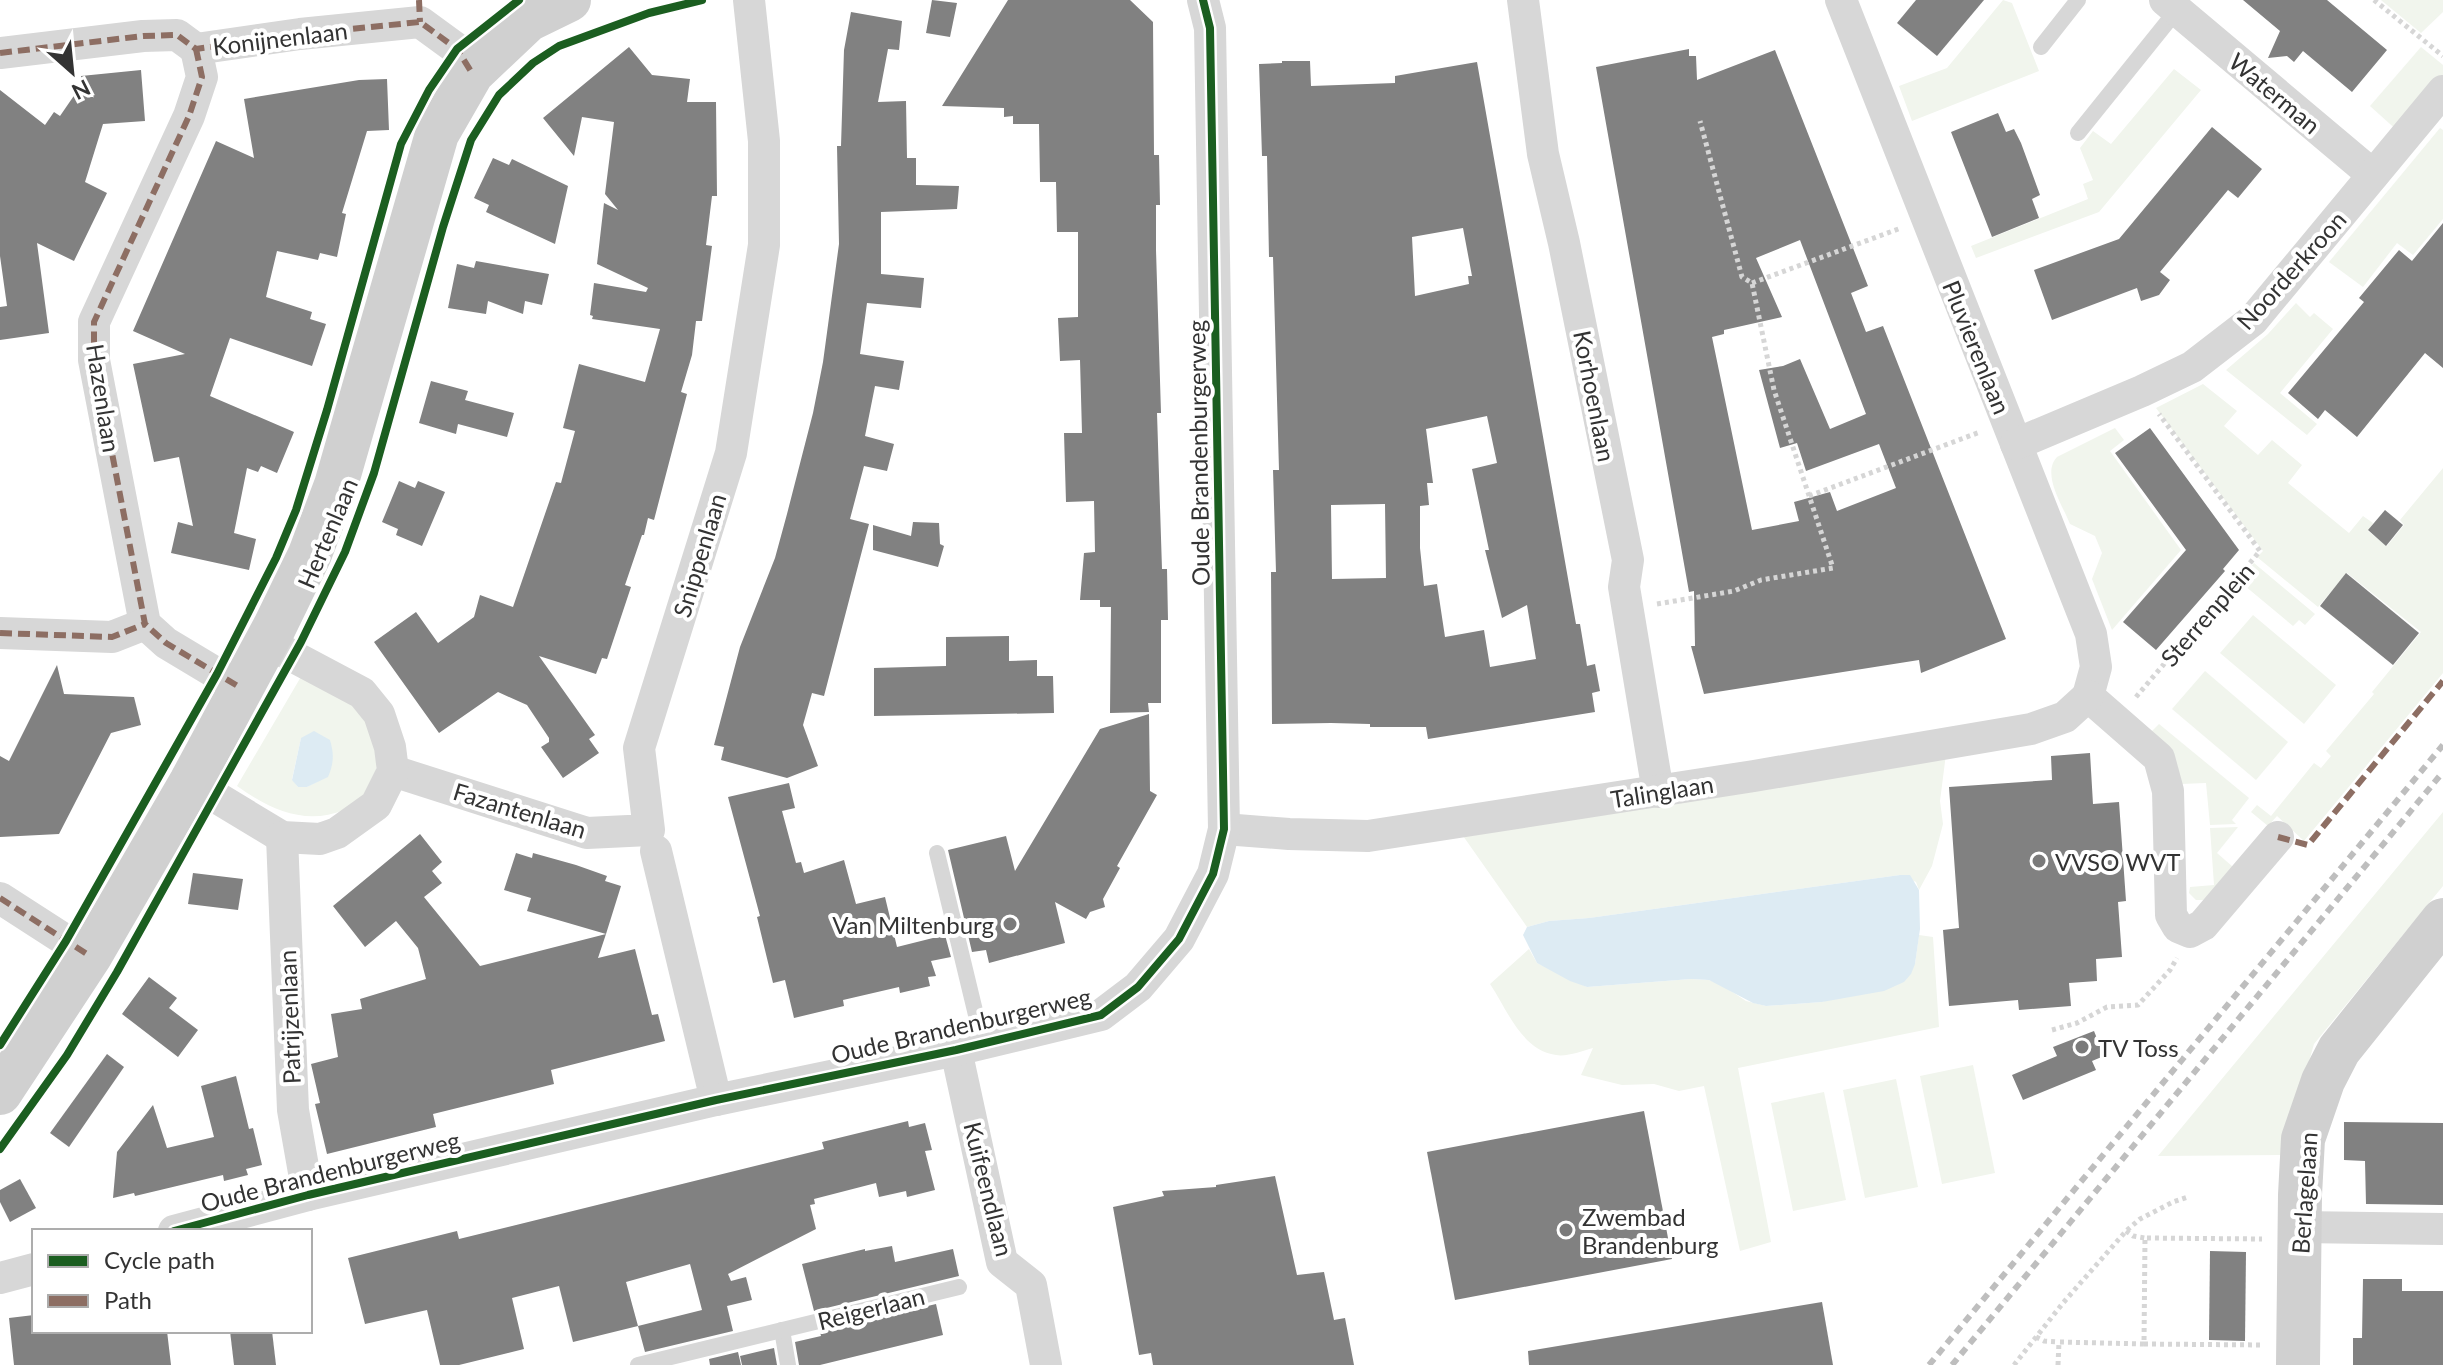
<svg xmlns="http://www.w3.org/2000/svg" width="2443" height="1365" viewBox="0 0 2443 1365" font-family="Lato,sans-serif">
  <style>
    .green { fill: #f1f5ed; fill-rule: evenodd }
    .water { fill: #ddebf3 }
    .building { fill: #818181; fill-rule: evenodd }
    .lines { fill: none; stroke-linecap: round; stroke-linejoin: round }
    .path { stroke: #d6d6d6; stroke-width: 5; stroke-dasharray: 4 4; stroke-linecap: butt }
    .lane { stroke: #d7d7d7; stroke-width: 16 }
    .street { stroke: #d7d7d7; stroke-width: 32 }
    .secondary { stroke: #d0d0d0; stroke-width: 44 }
    .rail { stroke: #bebebe; stroke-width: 6; stroke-dasharray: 8 6; stroke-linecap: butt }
    .quiet { stroke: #8d6e63; stroke-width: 6; stroke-dasharray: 12 6; stroke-linecap: butt }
    .cycleway-casing { stroke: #fff; stroke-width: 13 }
    .cycleway { stroke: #1b5e20; stroke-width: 8 }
    .poi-dot { fill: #7a7a7a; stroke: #fff; stroke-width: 3 }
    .labels { text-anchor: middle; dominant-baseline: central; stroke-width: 8; stroke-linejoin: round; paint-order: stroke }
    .street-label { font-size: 24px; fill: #333; stroke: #fff }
    .poi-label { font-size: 24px; fill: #333; stroke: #fff; text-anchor: start }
  </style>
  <rect width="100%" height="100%" fill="#fff"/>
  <g class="green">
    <path d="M2003 0 2012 3 2039 71 1912 121 1899 86 1947 68Z"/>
    <path d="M2381 0H2443V12L2421 33Z"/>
    <path d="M2421 47 2443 65V81L2400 133 2370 106Z"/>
    <path d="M2174 69 2201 90 2099 212 1976 258 1971 246 2088 199 2083 184 2093 180 2080 148 2093 131 2111 144Z"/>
    <path d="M2440 128 2443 130V219L2413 255 2397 243 2363 287 2329 262Z"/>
    <path d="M2296 303 2310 317 2314 313 2333 329 2280 393 2317 424 2307 435 2226 370 2268 334Z"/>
    <path d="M2203 384 2237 411 2224 426 2258 455 2272 440 2302 465 2288 483 2349 533 2363 516 2373 523 2368 531 2387 546 2404 525 2400 520 2443 468V673L2304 841 2277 816 2268 826 2251 812 2257 805 2271 816 2314 763 2321 768 2331 756 2326 751 2374 694 2372 692 2421 632 2347 573 2318 607 2257 557 2263 551 2156 408Z"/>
    <path d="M2115 428 2124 440 2110 451 2181 550 2112 630 2092 579 2102 553 2095 536 2070 524C2063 506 2041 474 2057 457Z"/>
    <path d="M2254 563 2315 614 2305 625 2299 620 2293 626 2239 581Z"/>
    <path d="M2253 615 2336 685 2304 724 2220 653Z"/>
    <path d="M2205 671 2288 742 2256 780 2172 709Z"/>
    <path d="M302 675 361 710 379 750 374 786C365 794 355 806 344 810 305 826 269 809 237 786ZM301 738 328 776 307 787H298L292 779Z"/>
    <path d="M2159 724 2249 798 2232 820 2236 824 2210 825 2206 783 2181 784 2177 765 2150 733Z"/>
    <path d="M1946 754 1940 801 1943 824 1932 866 1919 890 1916 882 1900 875 1589 918 1549 921 1527 927 1461 833Z"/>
    <path d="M2443 812V886L2314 1044 2282 1155 2158 1156Z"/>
    <path d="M2238 827 2217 853 2233 867 2206 900H2196L2189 893 2190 887 2214 885 2210 828Z"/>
    <path d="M1919 935 1933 937 1939 1027 1738 1068 1771 1242 1740 1251 1704 1086 1679 1091 1654 1084 1622 1085 1581 1075 1593 1048C1582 1051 1567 1057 1556 1055 1521 1050 1507 1009 1490 984L1529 949 1537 963 1587 987 1691 979 1709 980 1722 985 1746 1001 1766 1006 1822 1002 1915 964Z"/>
    <path d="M1973 1065 1995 1173 1942 1184 1920 1076Z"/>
    <path d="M1896 1079 1918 1187 1865 1198 1843 1090Z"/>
    <path d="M1824 1092 1846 1200 1793 1211 1771 1103Z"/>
  </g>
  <g class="water">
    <path d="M314 731 330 740C334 754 334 763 328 777L307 787H298L292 780 301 738Z"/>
    <path d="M1900 875H1910L1919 890 1920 929 1915 964 1911 974 1904 982 1884 991 1822 1002 1766 1006 1753 1003 1709 980 1691 979 1587 987 1570 981 1537 963 1523 935 1527 927 1549 921 1589 918Z"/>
  </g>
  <g class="building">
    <path d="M932 0 957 3 950 37 926 33Z"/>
    <path d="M1008 0H1130L1153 22 1154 155H1159L1160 205H1156V250L1161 413H1157L1162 569H1167L1168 620H1161V703H1148L1149 712 1110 713 1111 607H1100V600H1080L1084 553 1095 552 1094 501 1066 502 1064 433H1082L1080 360 1060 361 1058 318 1078 317V232H1057L1056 182H1040L1039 124H1013V116L1004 117V108L942 106Z"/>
    <path d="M1916 0H1984L1937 56 1897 23Z"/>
    <path d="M2243 0H2327L2387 50 2352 92 2303 51 2294 62 2287 56 2268 58 2280 31Z"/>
    <path d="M851 12 902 21 899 50 888 49 878 102 906 101 907 158H916V185L959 186 957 209 881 212V274L924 278 921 308 867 303 860 354 904 361 899 390 875 386 865 436 894 444 887 471 864 466 850 519 869 524 824 696 812 693 803 725 818 766 787 778 721 760 724 747 714 745 740 647 775 558 787 514 813 413 823 362 839 244 837 146H841L844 50Z"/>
    <path d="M629 47 652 75 690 79 687 102H716L717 196H712L706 245 712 246 702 321H696L692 355 681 392 687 394 654 520 648 518 644 535H642L625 585 631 587 607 659 602 658 596 674 539 656 595 735 589 739 599 753 563 778 541 747 549 742V738L527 705 498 692 439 733 374 642 416 612 438 643 474 617 480 595 513 607 556 482 561 483 575 431 563 428 579 364 645 382 660 329 592 319 593 316 590 315 594 283 646 292 648 288 597 264 604 203 618 210 605 194 614 122 582 117 574 156 543 118Z"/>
    <path d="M1689 49V56H1696L1697 80 1775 50 1868 286 1851 293 1866 332 1883 326 2006 639 1921 673 1919 660 1704 694 1691 646H1695L1694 591 1689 592 1596 67ZM1800 240 1866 414 1830 429 1800 359 1783 366 1759 370 1780 448 1797 443 1806 471 1879 444 1896 488 1837 511 1830 492 1794 502 1799 521 1752 530 1712 337 1724 334V330L1782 317 1756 258Z"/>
    <path d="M1282 61H1310L1311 86 1395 83V76L1477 62 1576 624H1580L1587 666 1595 664 1600 691 1592 693 1595 712 1428 739 1426 727H1370V724L1331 723 1272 724 1271 572H1276L1273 470H1279L1273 257H1269L1267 156H1262L1259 64 1282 63ZM1463 228 1472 276H1468L1469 284 1415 296 1412 237ZM1487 416 1497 463 1472 469 1489 550H1485L1502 618 1527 605 1536 659 1490 667 1484 630 1445 637 1437 584 1424 586 1420 548V506L1429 505 1427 483H1433L1426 429ZM1385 504 1386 578 1332 579 1331 505Z"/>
    <path d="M141 70 145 121 103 124 85 182 107 193 74 261 37 243 49 333 0 340V307L7 306 0 256V90L45 125 54 112 60 116 82 84 81 76Z"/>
    <path d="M387 79 389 130 367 131 342 213 346 214 337 257 320 253 318 260 277 251 266 297 312 312 310 319 326 324 312 366 230 338 210 396 294 432 277 473 261 466 258 472 247 468 234 533 256 539 249 570 171 553 178 522 193 526 179 457 154 462 133 364 185 354 133 331 216 141 254 158 244 99 359 80Z"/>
    <path d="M1998 113 2006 132 2014 129 2021 143 2040 195 2032 199 2039 218 1992 237 1951 132Z"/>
    <path d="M2212 127 2262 169 2238 198 2228 190 2160 272 2170 280 2159 295 2141 301 2137 288 2052 320 2034 270 2119 239Z"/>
    <path d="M493 158 509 165 512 159 568 186 555 244 486 212 489 205 474 198Z"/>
    <path d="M2443 223V368L2425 353 2357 437 2325 410 2318 419 2288 393 2364 302 2359 298 2399 250 2412 261Z"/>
    <path d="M476 261 549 274 542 305 525 301 523 314 488 301 486 314 448 308 457 264 474 268Z"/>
    <path d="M431 381 468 391 465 400 514 413 507 437 458 424 456 434 419 423Z"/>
    <path d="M2150 428 2239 550 2223 569 2225 571 2156 650 2123 622 2186 550 2115 453Z"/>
    <path d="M399 481 415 488 418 481 445 492 422 546 396 535 398 529 382 522Z"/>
    <path d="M2385 510 2403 525 2386 546 2368 530Z"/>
    <path d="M913 522 939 523 940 544 944 546 938 567 873 550V525L911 536Z"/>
    <path d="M2346 573 2419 633 2393 665 2320 606Z"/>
    <path d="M1009 636V661L1037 660V676H1053L1054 713 874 716V668L946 666V637Z"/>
    <path d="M57 665 64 694 134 697 141 725 111 733 59 834 0 837V756L9 761Z"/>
    <path d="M1149 714 1150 791 1157 795 1117 866 1120 868 1103 899 1105 907 1090 912 1086 919 1055 902 1065 943 989 963 986 950 972 952 948 850 1006 836 1015 871 1100 729Z"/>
    <path d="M2090 753 2093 804 2119 802 2126 901 2118 902 2122 957 2096 959 2097 981 2069 983 2071 1006 2019 1010 2018 1000 1949 1006 1943 930 1959 928 1949 787 2052 780 2051 756Z"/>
    <path d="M789 783 795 808 782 811 796 863 801 862 804 873 844 860 856 904 885 897 897 947 945 935 951 957 931 961 936 976 928 977 930 986 900 993 899 987 843 1000 844 1006 794 1018 785 980 773 983 757 917 760 916 728 797Z"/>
    <path d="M420 834 442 862 432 871 442 883 424 897 480 966 606 934 598 958 635 949 652 1015 658 1014 665 1041 551 1070 554 1084 433 1114 436 1127 327 1154 315 1104 320 1103 311 1064 338 1057 331 1014 362 1009 360 999 426 979 418 948 396 921 365 947 333 906Z"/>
    <path d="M516 853 532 858 533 853 576 865 607 876 605 881 621 886 606 934 527 911 531 898 504 890Z"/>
    <path d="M193 873 243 879 238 910 188 904Z"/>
    <path d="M149 977 177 998 169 1008 198 1030 178 1057 122 1014Z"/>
    <path d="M2094 1031 2104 1056 2092 1061 2096 1070 2023 1100 2012 1075 2057 1056 2053 1047Z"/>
    <path d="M107 1054 124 1067 69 1147 50 1133Z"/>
    <path d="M236 1076 249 1129 253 1128 262 1165 246 1169 248 1175 224 1181 223 1175 135 1196 134 1193 113 1198 117 1152 153 1105 167 1148 214 1137 201 1086Z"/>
    <path d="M1644 1111 1672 1259 1455 1300 1427 1152Z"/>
    <path d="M908 1121 909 1127 925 1123 932 1150 925 1151 935 1190 907 1197 906 1191 879 1197 876 1183 814 1199 815 1204 810 1205 816 1229 728 1274 731 1281 746 1277 752 1300 727 1306 733 1331 645 1352 638 1326 702 1310 690 1264 626 1282 638 1326 573 1342 559 1286 512 1298 524 1349 459 1365H440L427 1310 365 1324 348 1258 457 1231 459 1239 824 1149 822 1142Z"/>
    <path d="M2344 1122 2443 1123V1205L2366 1204 2365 1161 2344 1160Z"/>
    <path d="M1275 1176 1297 1275 1324 1272 1334 1320 1345 1318 1354 1365H1153L1151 1353 1139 1355 1113 1207 1164 1196 1162 1191 1216 1187V1185Z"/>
    <path d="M20 1179 36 1208 10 1222 0 1202V1190Z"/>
    <path d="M892 1246 895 1262 953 1249 959 1276 814 1311 802 1264 865 1249V1251Z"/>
    <path d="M2210 1251 2246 1252 2245 1341 2209 1340Z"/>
    <path d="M2363 1279H2402V1291H2443V1365H2353V1338H2362Z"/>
    <path d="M1822 1302 1833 1365H1529L1528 1351Z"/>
    <path d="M936 1304 943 1335 820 1365H799L795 1342 821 1336 820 1332Z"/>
    <path d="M34 1315V1331H167L171 1365H14L9 1318Z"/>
    <path d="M230 1331H272L276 1365H234Z"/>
    <path d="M774 1348 777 1365H742L740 1356Z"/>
    <path d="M738 1352 741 1365H710L709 1359Z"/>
  </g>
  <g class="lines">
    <g class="path">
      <path d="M2374 0 2443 56"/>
      <path d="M1752 283 1901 228"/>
      <path d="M1809 496 1980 432"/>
      <path d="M1657 604 1734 591 1761 580 1833 568 1774 390 1752 283 1742 277 1700 121"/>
      <path d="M2136 697 2260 551 2159 414"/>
      <path d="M2052 1030 2077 1023 2107 1007 2138 1005 2170 970 2177 958"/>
      <path d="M2126 1231 2133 1236 2145 1238"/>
      <path d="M2036 1337 2044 1341 2059 1342"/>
      <path d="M2144 1344 2263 1345"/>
      <path d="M2014 1365 2063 1303 2126 1231 2140 1219 2173 1202 2188 1197"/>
      <path d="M2058 1365 2059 1342 2144 1344 2145 1238 2262 1239"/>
    </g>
    <g class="lane">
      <path d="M2041 47 2078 0"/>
      <path d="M2078 133 2177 10"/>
      <path d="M937 853 983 1044"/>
      <path d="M782 1330 788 1365"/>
      <path d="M638 1365 959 1287"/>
    </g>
    <g class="street">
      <path d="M1523 0 1543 154 1564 243 1628 560 1624 587 1658 792"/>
      <path d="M1841 0 2091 634 2096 667 2088 696"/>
      <path d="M2165 0 2373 175"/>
      <path d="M196 49 202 77 189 116 94 322V360L145 624 166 643 241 688"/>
      <path d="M0 53 143 36 177 35 196 49 300 34 420 22 457 49 472 73"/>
      <path d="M2016 444 2142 391 2192 367 2253 320 2443 91"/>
      <path d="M0 633 112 637 145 624"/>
      <path d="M2088 696 2159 758 2168 791 2171 915 2178 927 2190 932 2203 925 2278 837"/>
      <path d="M393 771 587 833 649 830 639 748 731 453 764 245V141L749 0"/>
      <path d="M191 782 282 837 320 839 337 833 376 805 393 771 390 747 379 714 362 693 266 642"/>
      <path d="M1224 829 1289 834 1368 836 1754 776 2031 729 2065 717 2088 696"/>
      <path d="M282 837 293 1110 308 1195"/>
      <path d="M656 851 716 1100"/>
      <path d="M0 898 90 956"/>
      <path d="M956 1050 1002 1262 1031 1285 1046 1365"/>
      <path d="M2299 1227 2443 1229"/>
      <path d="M174 1231 308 1195 716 1100 956 1050 1101 1015 1138 987 1179 939 1213 874 1224 829 1210 28 1203 0"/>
      <path d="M0 1278 34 1269"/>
    </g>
    <g class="secondary">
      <path d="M0 1093 90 956 191 782 274 628 310 554 336 485 437 134 472 73 528 20 569 0"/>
      <path d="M2298 1365 2300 1195 2303 1139 2323 1081 2339 1050 2443 920"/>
    </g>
    <g class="rail">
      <path d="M1929 1365 2443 745"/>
      <path d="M1952 1365 2443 772"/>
    </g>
    <g class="quiet">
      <path d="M419 0 420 22"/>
      <path d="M196 49 202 77 189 116 94 322V360L145 624 166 643 241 688"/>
      <path d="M0 53 143 36 177 35 196 49 300 34 420 22 457 49 472 73"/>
      <path d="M0 633 112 637 145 624"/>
      <path d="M2278 837 2308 845 2443 681"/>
      <path d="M0 898 90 956"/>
    </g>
    <defs>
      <g id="cycleway">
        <path d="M0 1045 66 941 217 674 276 558 296 510 327 410 401 144 429 90 457 49 519 0"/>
        <path d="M0 1149 67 1055 117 972 301 642 345 552 374 473 443 227 471 140 499 95 533 63 559 46 649 13 702 0"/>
        <path d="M174 1231 308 1195 716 1100 956 1050 1101 1015 1138 987 1179 939 1213 874 1224 829 1210 28 1203 0"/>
      </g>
    </defs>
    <use href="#cycleway" class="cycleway-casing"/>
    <use href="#cycleway" class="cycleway"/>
  </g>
  <g class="poi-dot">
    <circle cx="2039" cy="861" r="8"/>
    <circle cx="1010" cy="924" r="8"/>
    <circle cx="2082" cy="1047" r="8"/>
    <circle cx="1566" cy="1230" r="8"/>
  </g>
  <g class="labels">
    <g class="street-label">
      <text transform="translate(280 38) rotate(-7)">Konijnenlaan</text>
      <text transform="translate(2275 93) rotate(40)">Waterman</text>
      <text transform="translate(2291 270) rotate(-48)">Noorderkroon</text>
      <text transform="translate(1977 347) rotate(68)">Pluvierenlaan</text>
      <text transform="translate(1595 396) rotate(79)">Korhoenlaan</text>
      <text transform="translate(104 398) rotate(81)">Hazenlaan</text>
      <text transform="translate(1198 453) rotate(-91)">Oude Brandenburgerweg</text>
      <text transform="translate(327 533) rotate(-67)">Hertenlaan</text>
      <text transform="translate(699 555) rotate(-73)">Snippenlaan</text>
      <text transform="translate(2207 614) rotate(-49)">Sterrenplein</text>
      <text transform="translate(1662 791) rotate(-9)">Talinglaan</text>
      <text transform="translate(520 810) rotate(17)">Fazantenlaan</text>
      <text transform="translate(289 1017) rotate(-92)">Patrijzenlaan</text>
      <text transform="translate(961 1025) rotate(-13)">Oude Brandenburgerweg</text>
      <text transform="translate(330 1171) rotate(-14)">Oude Brandenburgerweg</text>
      <text transform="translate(989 1189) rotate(76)">Kuifeendlaan</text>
      <text transform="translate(2304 1193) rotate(-86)">Berlagelaan</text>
      <text transform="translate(871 1308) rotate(-14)">Reigerlaan</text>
    </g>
    <g class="poi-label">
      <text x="2055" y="861">VVSO WVT</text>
      <text x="994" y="924" text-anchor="end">Van Miltenburg</text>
      <text x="2098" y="1047">TV Toss</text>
      <text x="1582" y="1216">Zwembad<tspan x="1582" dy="28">Brandenburg</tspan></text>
    </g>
  </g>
  <rect x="32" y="1229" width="280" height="104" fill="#ffffff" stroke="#adadad" stroke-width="2"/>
  <rect x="48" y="1255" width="40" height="12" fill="#1b5e20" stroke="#adadad" stroke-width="2"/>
  <text x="104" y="1269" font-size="24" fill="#333333">Cycle path</text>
  <rect x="48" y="1295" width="40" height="12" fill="#8d6e63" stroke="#adadad" stroke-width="2"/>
  <text x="104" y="1309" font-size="24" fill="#333333">Path</text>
  <g transform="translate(72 72) rotate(153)" stroke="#ffffff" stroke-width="6" paint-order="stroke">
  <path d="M0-6L14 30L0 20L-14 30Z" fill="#333333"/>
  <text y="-12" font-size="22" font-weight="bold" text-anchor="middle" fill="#333333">N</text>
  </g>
</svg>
